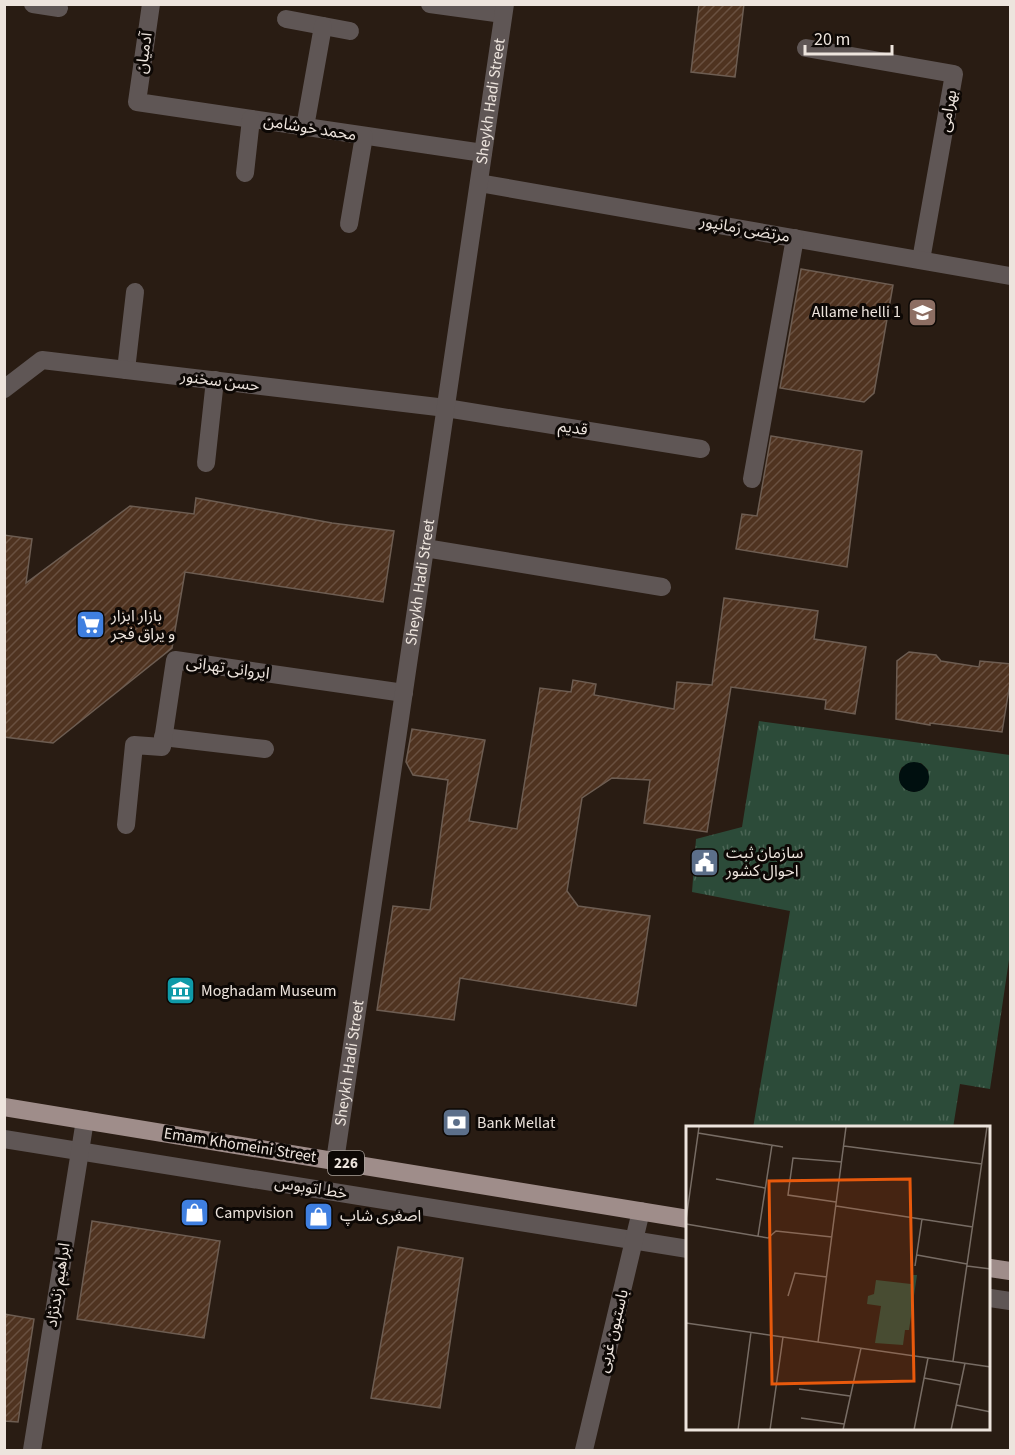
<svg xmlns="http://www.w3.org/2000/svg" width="1015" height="1455" viewBox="0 0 1015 1455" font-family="'Source Sans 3','Noto Sans Arabic',sans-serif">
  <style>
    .park { fill: url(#park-tufts); fill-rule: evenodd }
    .water { fill: #000f0f }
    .building { fill: url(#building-hatch); stroke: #6d5d52; stroke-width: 1.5 }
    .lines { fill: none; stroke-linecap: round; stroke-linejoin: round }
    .minor { stroke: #5f5655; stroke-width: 18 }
    .major { stroke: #9f8d8a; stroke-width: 18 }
    .labels { text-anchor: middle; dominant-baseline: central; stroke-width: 6; stroke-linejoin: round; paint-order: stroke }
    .shield { fill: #0d0805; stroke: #aaa29c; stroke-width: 1.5 }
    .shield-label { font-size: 15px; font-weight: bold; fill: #ede4dd }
    .street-label { font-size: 16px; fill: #ede4dd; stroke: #0d0805 }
    .poi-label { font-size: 16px; fill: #ede4dd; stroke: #0d0805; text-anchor: start }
    .inset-road { fill: none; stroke: #776c64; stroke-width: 1.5 }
    .view { fill: #e8590c; fill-opacity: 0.15; stroke: #e8590c; stroke-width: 3 }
    .inset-edge { fill: none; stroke: #ede4dd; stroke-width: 3 }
  </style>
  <defs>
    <pattern id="park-tufts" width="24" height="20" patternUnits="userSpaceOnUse" patternTransform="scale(1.5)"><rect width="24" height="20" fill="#2c4b39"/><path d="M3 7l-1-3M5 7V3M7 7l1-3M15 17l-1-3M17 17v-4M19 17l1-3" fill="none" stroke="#4b6555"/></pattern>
    <pattern id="building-hatch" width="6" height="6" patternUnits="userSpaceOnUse" patternTransform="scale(1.5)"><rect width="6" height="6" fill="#4f3320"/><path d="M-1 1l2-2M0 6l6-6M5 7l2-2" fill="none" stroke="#695040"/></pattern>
  </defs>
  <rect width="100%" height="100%" fill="#291c13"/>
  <path class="park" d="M759 721 1010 755V953L990 1089 960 1084 953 1128H753L790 911 692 892 696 839 742 827ZM921 763 928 770 927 784C914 802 891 785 902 767Z"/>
  <circle class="water" cx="914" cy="777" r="15"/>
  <g class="building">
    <path d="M699 4H744L735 77 691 72Z"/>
    <path d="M801 269 893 285 874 393 864 402 780 388Z"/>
    <path d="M771 436 862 451 847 567 736 549 742 514 757 516Z"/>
    <path d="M196 498 332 523 394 531 383 602 185 572 172 648 53 743 4 737V535L32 539 26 583 130 506 194 514Z"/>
    <path d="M724 598 818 611 814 639 866 647 855 714 825 709 826 700 731 687 707 832 644 823 650 780 612 778 582 798 567 891 578 906 650 916 636 1006 460 978 454 1020 377 1010 393 906 430 910 448 780 413 775 406 762 412 729 485 740 469 821 517 829 540 688 571 692 573 680 596 684 594 695 674 709 677 682 712 685Z"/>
    <path d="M909 652 936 655 941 661 979 667 980 661 1011 664V677L1002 732 930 723V725L896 719 897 661Z"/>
    <path d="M92 1221 220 1241 204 1338 77 1319Z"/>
    <path d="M398 1247 463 1258 440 1408 371 1398Z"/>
    <path d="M4 1314 34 1319 18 1422 4 1421Z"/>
  </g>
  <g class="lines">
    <g class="minor">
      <path d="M33 4 59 8"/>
      <path d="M151 4 137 102 483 153"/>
      <path d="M430 4 503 14"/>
      <path d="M286 19 350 31"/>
      <path d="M806 48 954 74 921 260"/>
      <path d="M305 127 323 26"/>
      <path d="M245 173 251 119"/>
      <path d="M479 183 1010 276"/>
      <path d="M349 224 364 136"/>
      <path d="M126 370 135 292"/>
      <path d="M4 389 42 360 446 408 701 449"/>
      <path d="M206 463 215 380"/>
      <path d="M752 479 795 238"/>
      <path d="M425 548 662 587"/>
      <path d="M163 737 265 749"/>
      <path d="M126 825 134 745 162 747 175 660 404 693"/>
      <path d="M4 1139 688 1249"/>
      <path id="s1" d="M335 1161 505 4"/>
      <path d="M990 1298 1010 1301"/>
      <path d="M32 1450 85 1120"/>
      <path d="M584 1450 641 1211"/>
    </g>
    <g class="major">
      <path d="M4 1107 688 1219"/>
      <path d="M990 1268 1010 1271"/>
    </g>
  </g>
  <defs>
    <symbol id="school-square" viewBox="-11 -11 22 22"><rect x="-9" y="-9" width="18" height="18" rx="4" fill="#8d6e63" stroke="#0d0805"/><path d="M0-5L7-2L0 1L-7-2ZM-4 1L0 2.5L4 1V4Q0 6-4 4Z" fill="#fff"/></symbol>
    <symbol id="supermarket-square" viewBox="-11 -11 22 22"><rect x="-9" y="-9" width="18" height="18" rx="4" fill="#3f7fe0" stroke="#0d0805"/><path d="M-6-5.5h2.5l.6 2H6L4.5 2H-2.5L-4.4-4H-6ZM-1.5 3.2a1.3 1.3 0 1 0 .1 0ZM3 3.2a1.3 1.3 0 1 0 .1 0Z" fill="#fff"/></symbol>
    <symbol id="civic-square" viewBox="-11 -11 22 22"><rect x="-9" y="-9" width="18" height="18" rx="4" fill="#5c6f8a" stroke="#0d0805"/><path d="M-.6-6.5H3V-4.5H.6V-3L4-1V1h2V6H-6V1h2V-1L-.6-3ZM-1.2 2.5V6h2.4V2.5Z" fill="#fff"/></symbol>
    <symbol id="museum-square" viewBox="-11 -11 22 22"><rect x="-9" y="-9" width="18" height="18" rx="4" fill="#0f9aa8" stroke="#0d0805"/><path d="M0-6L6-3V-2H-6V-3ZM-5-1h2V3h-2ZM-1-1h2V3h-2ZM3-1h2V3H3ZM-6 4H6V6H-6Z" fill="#fff"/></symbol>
    <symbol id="bank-square" viewBox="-11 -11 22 22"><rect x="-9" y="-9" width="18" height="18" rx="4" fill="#5c6f8a" stroke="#0d0805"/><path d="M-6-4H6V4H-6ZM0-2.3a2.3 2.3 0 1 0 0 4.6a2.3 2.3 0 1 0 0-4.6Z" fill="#fff"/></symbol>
    <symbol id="shop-square" viewBox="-11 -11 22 22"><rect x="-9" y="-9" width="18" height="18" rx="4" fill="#3f7fe0" stroke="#0d0805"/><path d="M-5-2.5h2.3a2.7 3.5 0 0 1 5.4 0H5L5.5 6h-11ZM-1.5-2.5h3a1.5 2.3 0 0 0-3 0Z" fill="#fff"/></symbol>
  </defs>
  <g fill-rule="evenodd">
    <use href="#school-square" x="906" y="296" width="33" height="33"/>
    <use href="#supermarket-square" x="74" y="608" width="33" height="33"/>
    <use href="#civic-square" x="688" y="846" width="33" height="33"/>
    <use href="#museum-square" x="164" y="974" width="33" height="33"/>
    <use href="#bank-square" x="440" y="1106" width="33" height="33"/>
    <use href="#shop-square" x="178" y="1196" width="33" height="33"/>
    <use href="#shop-square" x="302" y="1200" width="33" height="33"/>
  </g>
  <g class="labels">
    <rect class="shield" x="328" y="1151" width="36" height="24" rx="4.5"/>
    <g class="shield-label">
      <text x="346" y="1163">226</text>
    </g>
    <g class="street-label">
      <text transform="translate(144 53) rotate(-82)">آدمیان</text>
      <text stroke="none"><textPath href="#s1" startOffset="1071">Sheykh Hadi Street</textPath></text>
      <text transform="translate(948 111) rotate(-80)">بهرامی</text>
      <text transform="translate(310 128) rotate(9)">محمد خوشامن</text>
      <text transform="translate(745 229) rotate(10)">مرتضی زمانپور</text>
      <text transform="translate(220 381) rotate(7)">حسن سخنور</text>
      <text transform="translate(573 428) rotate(9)">قدیم</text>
      <text stroke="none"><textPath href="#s1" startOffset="585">Sheykh Hadi Street</textPath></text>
      <text transform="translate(228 668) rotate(8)">ایروانی تهرانی</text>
      <text stroke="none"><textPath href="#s1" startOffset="99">Sheykh Hadi Street</textPath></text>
      <text transform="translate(240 1145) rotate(9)">Emam Khomeini Street</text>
      <text transform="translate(311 1188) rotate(9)">خط اتوبوس</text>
      <text transform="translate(58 1285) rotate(-81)">ابراهیم زندنژاد</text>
      <text transform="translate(613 1331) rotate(-76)">باستیون غربی</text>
    </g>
    <g class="poi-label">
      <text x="901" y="312" text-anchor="end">Allame helli 1</text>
      <text x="111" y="616">بازار ابزار<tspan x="111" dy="18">و یراق فجر</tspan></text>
      <text x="726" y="853">سازمان ثبت<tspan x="726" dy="18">احوال کشور</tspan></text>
      <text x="201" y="991">Moghadam Museum</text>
      <text x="477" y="1123">Bank Mellat</text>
      <text x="215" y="1213">Campvision</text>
      <text x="340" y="1216">اصغری شاپ</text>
    </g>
  </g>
  <g transform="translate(686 1126)">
    <rect width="304" height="304" fill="#291c13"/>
    <path d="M227 149H231L223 204H219L217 219 189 217 195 180 181 178 182 170 188 168 190 154 225 158Z" fill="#2c4b39"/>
    <path class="inset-road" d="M12 7 97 21M158 20 296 38M30 53 79 62M150 76 102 69 107 32 156 36M150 80 287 101M0 94 13 1M0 98 82 112 90 105 146 111M72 110 86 19M231 129 281 138M229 140 236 93M281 140 305 143M102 170 109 147 141 151M0 197 305 241M132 216 160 1M267 235 301 1M238 252 275 259M113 263 164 270M270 279 305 286M115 292 158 298M52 304 65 206M84 304 97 211M157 304 175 222M228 304 242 232M265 304 279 237"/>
    <path class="view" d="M224 53 228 255 86 258 83 55Z"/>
    <rect width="304" height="304" class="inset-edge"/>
  </g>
  <rect width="1015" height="1455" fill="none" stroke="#ede4dd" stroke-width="12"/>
  <path d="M805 45v9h87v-9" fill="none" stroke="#ede4dd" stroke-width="3"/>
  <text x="814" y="45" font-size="18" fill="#ede4dd" stroke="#0d0805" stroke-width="4.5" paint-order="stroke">20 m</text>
</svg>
